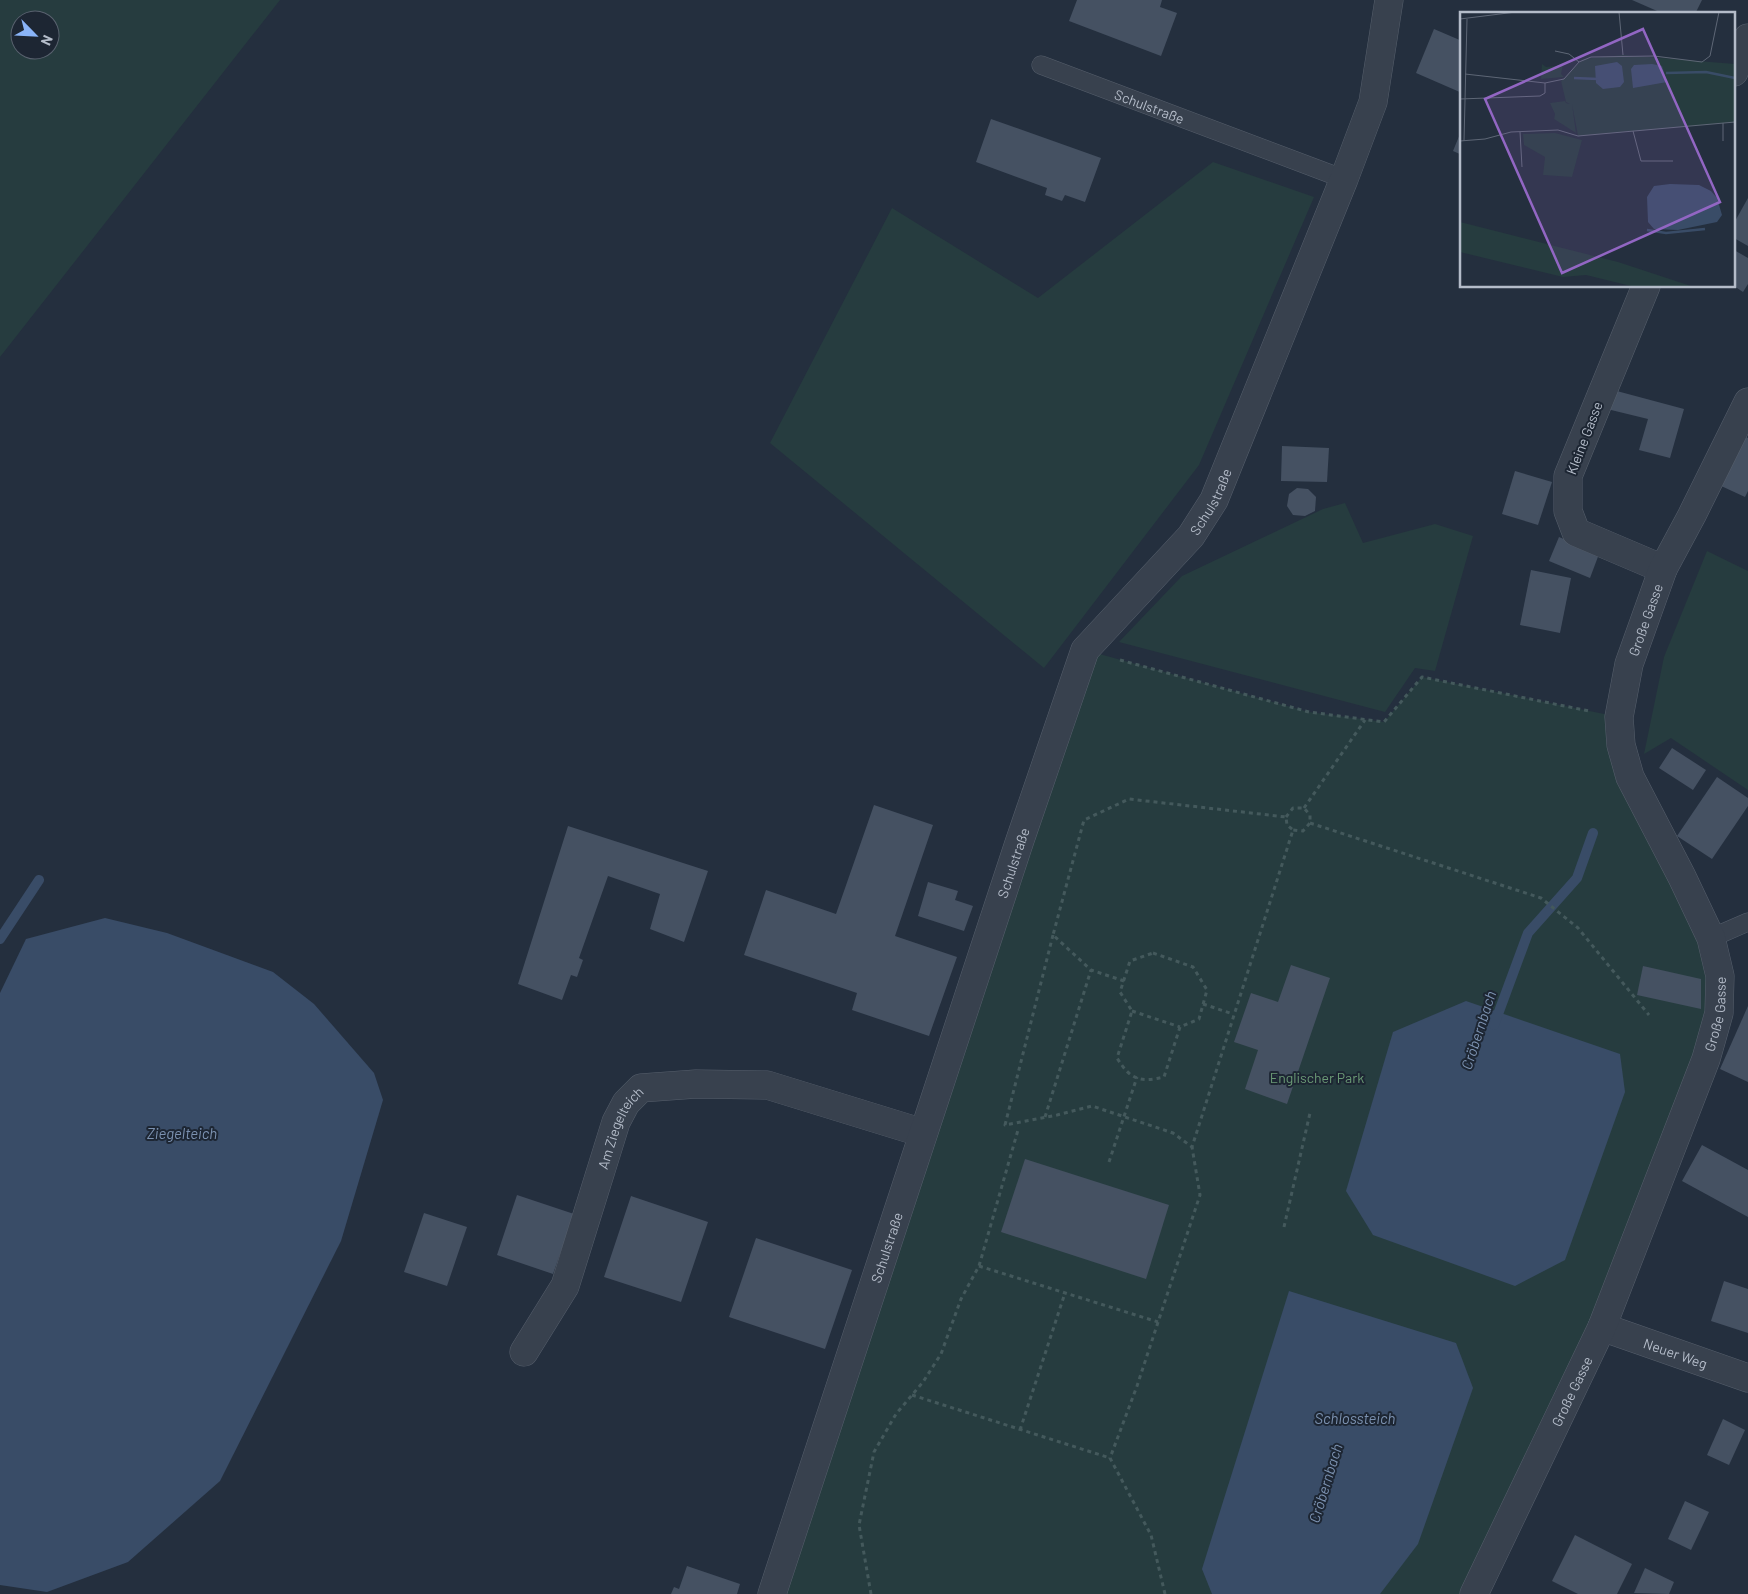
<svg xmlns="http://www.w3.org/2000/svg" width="1748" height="1594" viewBox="0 0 1748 1594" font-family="Barlow,sans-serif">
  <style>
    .green { fill: #263c3f; fill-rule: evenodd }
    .water { fill: #394c67 }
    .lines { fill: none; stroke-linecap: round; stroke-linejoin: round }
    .stream { stroke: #394c67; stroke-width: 10 }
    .building { fill: #455162 }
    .lane-casing { stroke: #565f6c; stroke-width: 19 }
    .street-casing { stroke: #565f6c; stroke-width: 29 }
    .path { stroke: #44595c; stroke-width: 3; stroke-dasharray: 4 4; stroke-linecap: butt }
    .lane { stroke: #38414e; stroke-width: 18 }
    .street { stroke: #38414e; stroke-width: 28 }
    .labels { text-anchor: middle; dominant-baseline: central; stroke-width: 4; stroke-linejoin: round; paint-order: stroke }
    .street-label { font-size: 14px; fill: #b4bcc9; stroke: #1d2633 }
    .park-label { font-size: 14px; fill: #6b9a76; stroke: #1d2633 }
    .water-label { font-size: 15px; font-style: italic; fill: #7c92b1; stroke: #1d2633 }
    .inset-river { fill: none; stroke: #394c67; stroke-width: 2.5 }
    .inset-road { fill: none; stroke: #5e6776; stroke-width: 1 }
    .view { fill: #9266c3; fill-opacity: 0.15; stroke: #9266c3; stroke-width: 2.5 }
    .inset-edge { fill: none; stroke: #b4bcc9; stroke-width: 2.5 }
  </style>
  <rect width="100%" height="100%" fill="#242f3e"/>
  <g class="green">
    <path d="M0 0H280L0 357ZM20 20H50V50H20Z"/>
    <path d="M1213 162 1314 197 1199 465 1044 668 770 443 892 208 1038 298Z"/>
    <path d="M1345 503 1363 543 1435 524 1473 536 1435 671 1415 668 1385 712 1119 642 1182 576 1323 509Z"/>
    <path d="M1707 551 1748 571V790L1671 738 1644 754 1664 657Z"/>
    <path d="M1085 650 1309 712 1384 722 1422 677 1619 717 1711 938 1706 1059 1474 1594H772Z"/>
  </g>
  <g class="water">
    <path d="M105 918 167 933 273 972 314 1004 374 1073 383 1100 341 1241 220 1481 128 1562 47 1592 0 1585V993L26 939Z"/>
    <path d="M1466 1001 1620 1054 1625 1092 1565 1260 1515 1286 1373 1235 1346 1191 1393 1032Z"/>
    <path d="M1289 1291 1456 1343 1473 1388 1418 1544 1380 1594H1212L1202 1569Z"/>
  </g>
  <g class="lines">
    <g class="stream">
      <path d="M0 939 39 880"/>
      <path d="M1494 1025 1528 933 1577 878 1593 833"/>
    </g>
  </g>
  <g class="building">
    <path d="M1077 0H1162L1160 7 1177 13 1161 56 1069 21Z"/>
    <path d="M1632 0H1702L1695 14H1664Z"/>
    <path d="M1434 29 1462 41V93L1416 73Z"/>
    <path d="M991 119 1101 158 1085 202 1065 195 1062 201 1045 195 1047 188 976 162Z"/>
    <path d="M1462 129V155L1453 151Z"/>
    <path d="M1748 198V246L1734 238V223Z"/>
    <path d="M1734 250 1748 258V284L1743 292 1734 286Z"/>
    <path d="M1613 390 1684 409 1670 458 1639 450 1648 419 1607 409Z"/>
    <path d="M1741 435 1748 438V491L1745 497 1719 485Z"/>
    <path d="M1282 446 1329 448 1327 482 1281 481Z"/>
    <path d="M1515 471 1552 482 1538 525 1502 514Z"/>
    <path d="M1297 488 1308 489 1316 497 1315 511 1305 516 1293 515 1287 506 1289 494Z"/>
    <path d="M1559 537 1599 554 1590 578 1549 561Z"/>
    <path d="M1531 570 1571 578 1560 633 1520 625Z"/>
    <path d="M1672 748 1706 770 1693 790 1659 768Z"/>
    <path d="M1717 777 1748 798V806L1712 859 1677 836Z"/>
    <path d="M874 805 933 825 895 936 957 957 929 1036 852 1010 857 993 744 955 766 890 836 914Z"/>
    <path d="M568 826 708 871 684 942 650 929 660 894 608 876 579 958 583 960 577 977 571 975 562 1000 518 984Z"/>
    <path d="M928 882 958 891 955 900 973 906 964 931 918 916Z"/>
    <path d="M1291 965 1330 978 1287 1104 1245 1089 1258 1050 1234 1042 1251 993 1278 1002Z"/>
    <path d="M1643 966 1701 979V1009L1637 995Z"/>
    <path d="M1748 1006V1082L1720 1069Z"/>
    <path d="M1702 1145 1748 1170V1217L1682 1181Z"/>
    <path d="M1025 1159 1169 1205 1146 1279 1001 1232Z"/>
    <path d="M517 1195 574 1214 553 1274 497 1255Z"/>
    <path d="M631 1196 708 1222 681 1302 604 1277Z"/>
    <path d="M424 1213 467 1227 447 1286 404 1272Z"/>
    <path d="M756 1238 852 1270 825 1349 729 1317Z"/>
    <path d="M1724 1281 1748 1289V1333L1711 1321Z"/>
    <path d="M1723 1419 1745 1430 1729 1465 1707 1455Z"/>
    <path d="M1685 1501 1709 1512 1691 1550 1668 1539Z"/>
    <path d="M1575 1535 1632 1564 1617 1594H1578L1552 1581Z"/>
    <path d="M687 1566 740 1584 737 1594H671L674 1587 679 1589Z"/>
    <path d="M1645 1568 1674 1582 1669 1594 1634 1593Z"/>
  </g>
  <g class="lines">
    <defs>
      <g id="lane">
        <path id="s1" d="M1041 65 1344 179"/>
        <path d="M1711 938 1748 922"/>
      </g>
      <g id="street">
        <path d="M1734 72 1748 38"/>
        <path d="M1646 286 1568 476V511L1576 532 1663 569"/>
        <path id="s2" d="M1602 1327 1748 1378"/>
        <path id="s3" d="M524 1352 565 1286 616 1122 626 1103 641 1088 696 1084 767 1085 923 1133"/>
        <path id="s4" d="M772 1594 1019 843 1085 650 1191 536 1214 500 1344 179 1373 102 1389 0"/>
        <path id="s5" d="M1474 1594 1602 1327 1706 1059 1719 1013 1720 976 1711 938 1682 877 1630 777 1621 745 1619 717 1629 664 1663 569 1692 515 1748 402"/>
      </g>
    </defs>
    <use href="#lane" class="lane-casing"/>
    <use href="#street" class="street-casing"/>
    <g class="path">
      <path d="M1120 660 1309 712 1384 722 1422 677 1589 711"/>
      <path d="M1304 808 1365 720"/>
      <path d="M1286 817 1293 808H1304L1310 815V823L1303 831 1293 830"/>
      <path d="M1310 823 1541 898 1578 928 1649 1015"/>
      <path d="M1053 935 1005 1125 1057 1115 1092 1106 1173 1133 1192 1147 1293 830 1287 825 1286 817 1129 799 1084 820 1053 935 1091 970 1124 981"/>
      <path d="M1153 953 1193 967 1207 990 1199 1019 1180 1027 1164 1077C1139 1083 1130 1079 1117 1058L1132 1011 1120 992 1130 961Z"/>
      <path d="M1203 1004 1233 1014"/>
      <path d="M1132 1011 1180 1027"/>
      <path d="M1045 1117 1091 970"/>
      <path d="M1109 1162 1137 1077"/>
      <path d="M1284 1227 1310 1113"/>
      <path d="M979 1266 1158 1322"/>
      <path d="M912 1395 1110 1458"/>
      <path d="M1020 1430 1065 1293"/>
      <path d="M871 1594 859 1525 874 1452 896 1414 923 1382 941 1354 961 1299 979 1266 1018 1130"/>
      <path d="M1165 1594 1151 1535 1110 1458 1137 1386 1200 1195 1192 1147"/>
    </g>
    <use href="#lane" class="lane"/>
    <use href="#street" class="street"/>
  </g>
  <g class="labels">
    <g class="street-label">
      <text stroke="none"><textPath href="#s1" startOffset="116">Schulstraße</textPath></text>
      <text transform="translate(1584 438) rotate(-69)">Kleine Gasse</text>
      <text stroke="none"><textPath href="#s4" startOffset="1190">Schulstraße</textPath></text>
      <text stroke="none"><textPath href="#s5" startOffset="1050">Große Gasse</textPath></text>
      <text stroke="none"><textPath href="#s4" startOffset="770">Schulstraße</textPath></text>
      <text stroke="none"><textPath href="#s5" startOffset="630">Große Gasse</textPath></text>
      <text stroke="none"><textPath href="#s3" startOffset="246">Am Ziegelteich</textPath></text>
      <text stroke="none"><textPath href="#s4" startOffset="365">Schulstraße</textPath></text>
      <text stroke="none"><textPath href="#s2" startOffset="78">Neuer Weg</textPath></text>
      <text stroke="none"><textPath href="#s5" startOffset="225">Große Gasse</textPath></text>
    </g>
    <g class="park-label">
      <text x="1317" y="1077">Englischer Park</text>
    </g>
    <g class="water-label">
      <text transform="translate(1478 1030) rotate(-72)">Cröbernbach</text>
      <text x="182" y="1133">Ziegelteich</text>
      <text x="1355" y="1418">Schlossteich</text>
      <text transform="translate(1325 1483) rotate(-73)">Cröbernbach</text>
    </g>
  </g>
  <g transform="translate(1460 12)">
    <rect width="275" height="275" fill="#242f3e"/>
    <path d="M163 43 275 52V110L118 124 112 92 116 121 94 107 95 102 90 91 105 89 106 91 110 92 106 90 101 69 123 47ZM82 52 86 55 103 53 101 62 104 65 81 67ZM95 121 122 128 112 165 83 163 85 145 64 133 63 122ZM0 210 158 250 234 275H175L126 263 103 265 0 240Z" fill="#263c3f"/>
    <path d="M157 50 162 54 164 70 160 75 143 77 136 71 135 54ZM192 52 202 54 207 70 173 76 171 57 174 53ZM210 172 239 173 251 179 257 186 262 203 257 210 218 218 194 217 188 210 187 185 194 174Z" fill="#394c67"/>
    <path class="inset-river" d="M206 61 246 60 275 66M114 66 138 67M187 218 206 221 245 217"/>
    <path class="inset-road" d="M159 0 163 43M0 7 56 0M95 39 109 42 119 50M5 62 85 71 104 67 119 50 131 45 194 44 242 50 250 44 259 0M0 87 80 84 85 81V71M263 111V129M173 119 181 149H213M60 120 62 155M0 129 25 127 51 120 98 118 118 124 275 110M4 129 7 7"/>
    <path class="view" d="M183 17 260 190 102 261 25 87Z"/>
    <rect width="275" height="275" class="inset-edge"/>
  </g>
  <g transform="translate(35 35) rotate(114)"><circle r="24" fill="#1d2633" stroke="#59626f"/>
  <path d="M0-4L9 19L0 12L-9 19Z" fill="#8ab4f8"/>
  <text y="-8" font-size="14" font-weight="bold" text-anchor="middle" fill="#b4bcc9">N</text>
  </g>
</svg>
